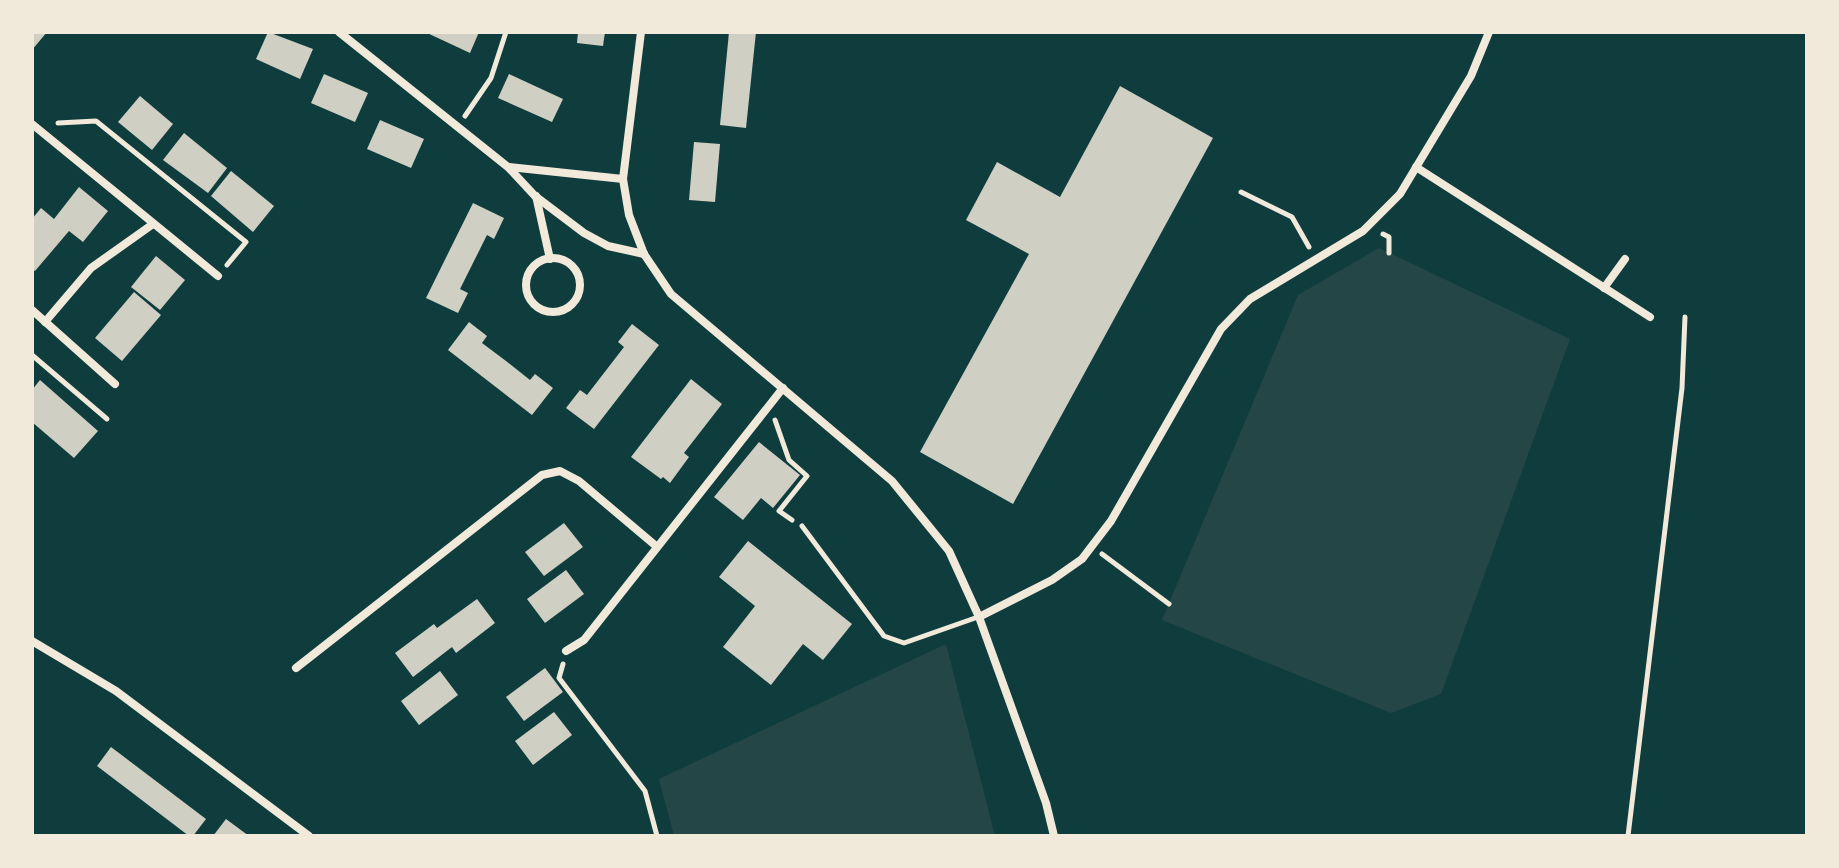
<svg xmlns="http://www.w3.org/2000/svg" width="1839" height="868" viewBox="0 0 1839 868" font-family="'Alegreya Sans',sans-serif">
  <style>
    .green { fill: #244646 }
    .building { fill: #cfcfc3 }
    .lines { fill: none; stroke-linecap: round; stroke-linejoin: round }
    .path { stroke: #f1e9da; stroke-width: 5 }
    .service { stroke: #f1e9da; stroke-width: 5 }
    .minor { stroke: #f1e9da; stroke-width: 8 }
  </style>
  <rect width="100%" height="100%" fill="#0f3d3e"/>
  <g class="green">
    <path d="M1379 248 1570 339 1441 694 1391 713 1162 620 1298 295Z"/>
    <path d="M946 644 995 836H674L659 779Z"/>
  </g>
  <g class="building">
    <path d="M32 32H47L32 50Z"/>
    <path d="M268 32 313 49 300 79 256 59Z"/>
    <path d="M425 32H479L470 53Z"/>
    <path d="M578 32H605L603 46 577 43Z"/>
    <path d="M729 32H756L746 128 720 125Z"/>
    <path d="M324 74 368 93 355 122 311 103Z"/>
    <path d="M509 74 563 99 552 122 498 98Z"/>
    <path d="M1120 86 1213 138 1013 504 920 452 1029 254 966 220 997 162 1060 197Z"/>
    <path d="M140 96 173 124 152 150 118 122Z"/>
    <path d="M380 120 424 139 411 168 367 149Z"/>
    <path d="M184 133 227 168 208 193 163 160Z"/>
    <path d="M694 142 720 144 715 202 689 200Z"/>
    <path d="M231 171 274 206 253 232 211 196Z"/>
    <path d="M79 187 108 211 83 242 69 231 35 271 32 269V219L41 208 54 219Z"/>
    <path d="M473 203 504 218 494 239 487 235 460 289 468 293 458 313 426 298Z"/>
    <path d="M156 256 185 280 160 310 131 287Z"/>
    <path d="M134 292 161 315 122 361 95 338Z"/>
    <path d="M469 322 487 336 482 343 506 361 530 380 535 374 553 388 532 415 448 350Z"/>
    <path d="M632 324 659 345 594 429 566 408 580 390 587 395 624 347 618 342Z"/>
    <path d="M691 379 722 404 684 453 689 457 670 483 663 477 661 479 631 457Z"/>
    <path d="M40 380 98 431 74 458 32 422V390Z"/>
    <path d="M759 442 800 475 773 508 761 498 743 520 714 497Z"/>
    <path d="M564 523 583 547 544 576 525 552Z"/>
    <path d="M748 541 852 624 823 660 803 644 771 685 723 647 755 606 719 577Z"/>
    <path d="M566 570 584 594 545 623 527 599Z"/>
    <path d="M477 599 495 623 456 653 452 647 413 677 395 653 434 624 437 628Z"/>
    <path d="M545 668 563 692 524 721 506 697Z"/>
    <path d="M440 671 458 695 419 725 401 701Z"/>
    <path d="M554 712 572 735 533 765 515 741Z"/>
    <path d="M111 747 206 819 193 836H189L97 766Z"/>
    <path d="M226 819 249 836H213Z"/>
  </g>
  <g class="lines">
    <g class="path">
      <path d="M465 116 491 78 506 32"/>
      <path d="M58 123 96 121 246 242 227 265"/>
      <path d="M1241 192 1292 217 1309 247"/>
      <path d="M1383 234 1389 237V253"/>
      <path d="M32 355 107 419"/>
      <path d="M775 420 789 460 807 476 779 511 792 520"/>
      <path d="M1102 554 1169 604"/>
      <path d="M563 664 559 678 645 791 657 836"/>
    </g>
    <g class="service">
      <path d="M802 526 884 636 904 643 978 617"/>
      <path d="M1628 836 1682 388 1685 317"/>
    </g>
    <g class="minor">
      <path d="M339 32 508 167 535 196 584 233 608 246 644 254"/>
      <path d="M641 32 623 179 629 215 644 254 671 294 892 481 949 551 979 617 1046 803 1054 836"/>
      <path d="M32 124 218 276"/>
      <path d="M509 167 623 179"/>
      <path d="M1416 167 1650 317"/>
      <path d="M536 196 550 259"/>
      <circle cx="553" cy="285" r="27"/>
      <path d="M1604 288 1625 259"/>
      <path d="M32 310 115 384"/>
      <path d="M45 322 91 268 153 224"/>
      <path d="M979 617 1052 580 1082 559 1111 521 1221 329 1250 299 1363 231 1400 194 1471 76 1489 32"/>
      <path d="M32 641 116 691 309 836"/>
      <path d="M566 651 584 640 783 388"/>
      <path d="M296 668 542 475 560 471 579 481 656 546"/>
    </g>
  </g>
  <rect width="1839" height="868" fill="none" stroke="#f1e9da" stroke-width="68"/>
</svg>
